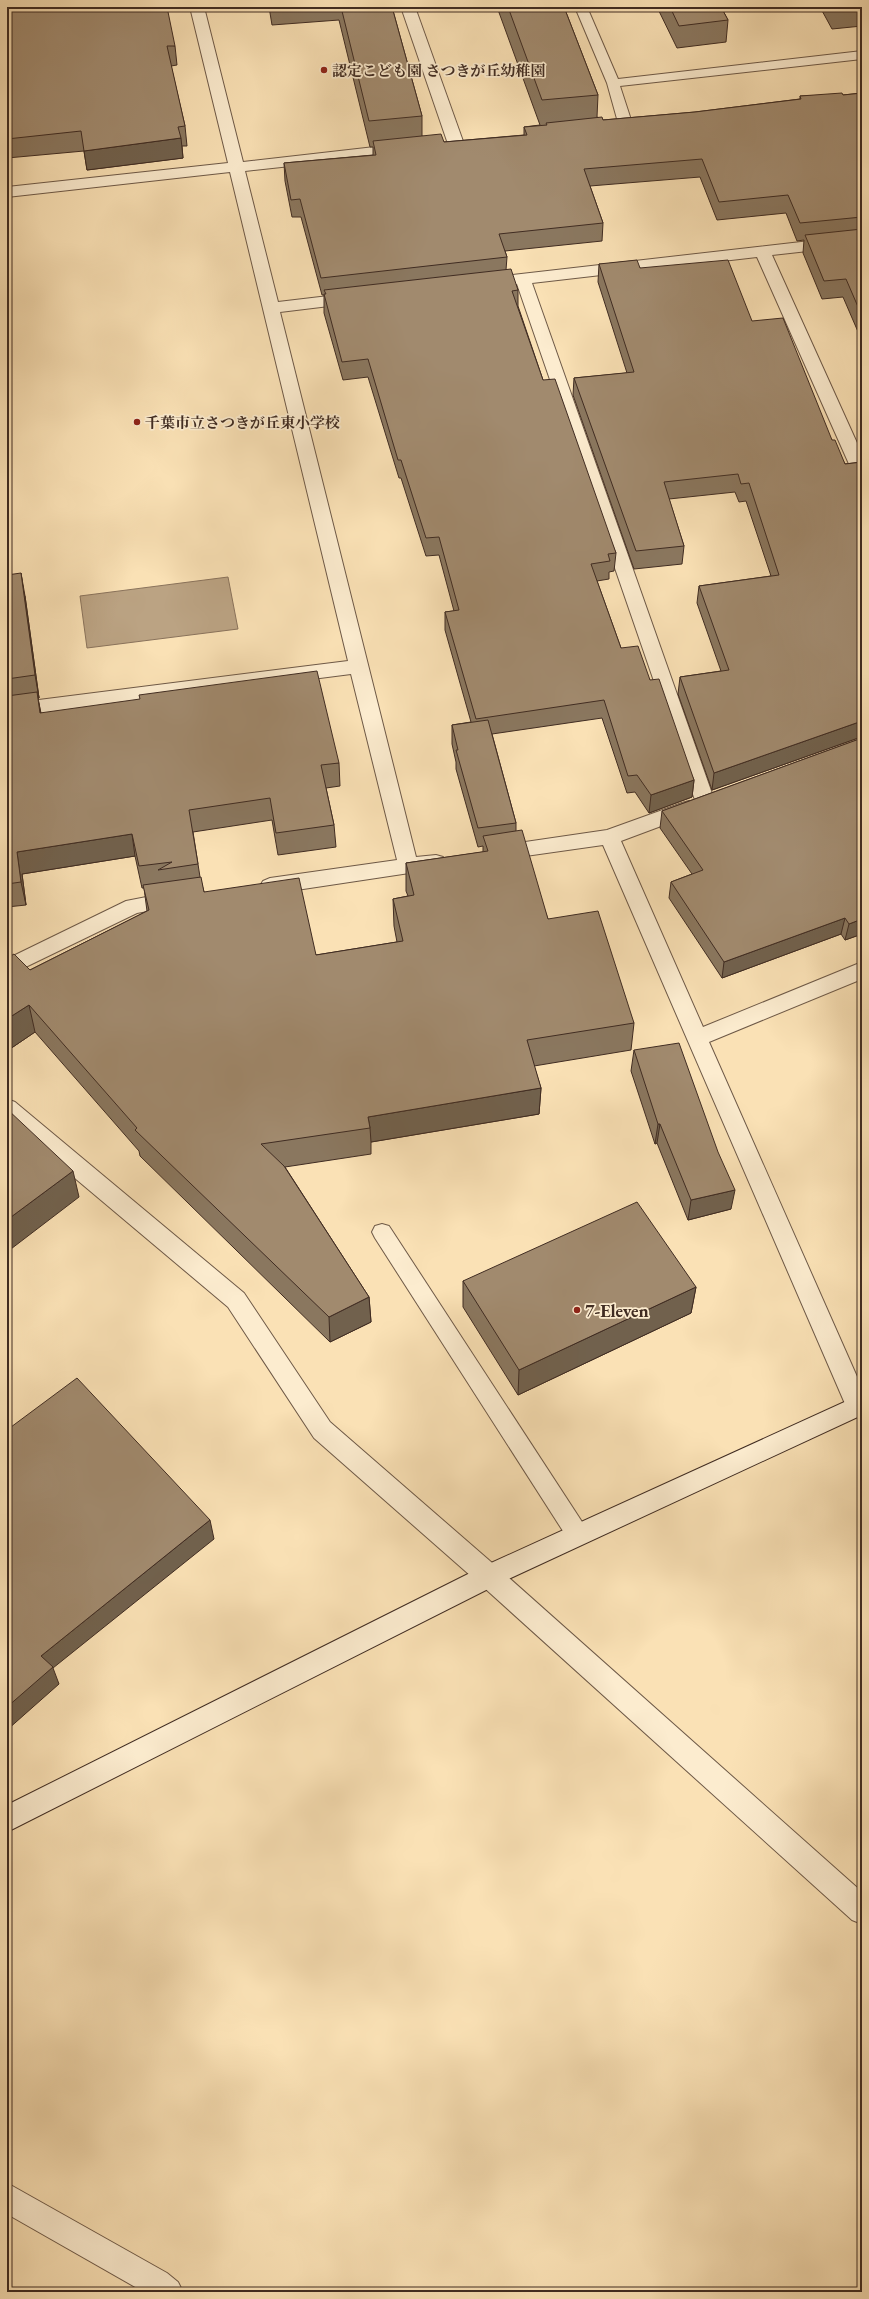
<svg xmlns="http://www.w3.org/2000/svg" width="869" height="2299" viewBox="0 0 869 2299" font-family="'EB Garamond','Noto Serif JP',serif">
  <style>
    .water { fill: #bba383; stroke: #8a735c }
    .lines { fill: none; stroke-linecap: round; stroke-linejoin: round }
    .lane-casing { stroke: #6e5947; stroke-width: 2 }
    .street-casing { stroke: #6e5947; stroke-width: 2 }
    .secondary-casing { stroke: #402c22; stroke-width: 2 }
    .lane { fill: #fceccf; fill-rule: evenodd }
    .street { fill: #fceccf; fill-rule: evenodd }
    .secondary { fill: #fceccf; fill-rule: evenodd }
    .wall { fill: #8a775f; stroke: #402c22 }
    .shaded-wall { fill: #71614d; stroke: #402c22 }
    .building { fill: #a18a6e; stroke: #402c22 }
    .poi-dot { fill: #8f2418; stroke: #fceccf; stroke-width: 1.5 }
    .labels { text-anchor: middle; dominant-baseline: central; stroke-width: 3.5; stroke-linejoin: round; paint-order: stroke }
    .far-poi-label { font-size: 15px; font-weight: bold; fill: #402c22; stroke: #fceccf; text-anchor: start }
    .poi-label { font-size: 18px; font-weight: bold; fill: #402c22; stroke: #fceccf; text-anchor: start }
  </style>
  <rect width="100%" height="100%" fill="#fae1b5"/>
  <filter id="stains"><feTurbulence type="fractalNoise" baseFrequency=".005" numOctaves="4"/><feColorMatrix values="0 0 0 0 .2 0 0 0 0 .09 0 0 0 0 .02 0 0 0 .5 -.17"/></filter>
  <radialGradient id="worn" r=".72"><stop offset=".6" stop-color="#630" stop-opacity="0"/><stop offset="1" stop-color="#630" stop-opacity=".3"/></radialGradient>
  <path class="water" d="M228 577 238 629 87 648 80 596Z"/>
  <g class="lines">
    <defs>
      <g id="lane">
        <path d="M575 7H587L618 79 862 51V59L620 86 633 126 626 130 619 126 607 83Z"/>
        <path d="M382 1224 389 1226 586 1528 589 1535 586 1542 578 1545 570 1542 375 1238 372 1232 375 1226Z"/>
      </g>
      <g id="street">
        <path d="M190 7H204L243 162 401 144 406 146 409 149 406 152 401 154 245 171 278 302 354 293 360 295 362 298 360 301 354 303 280 312 416 857 436 855 443 857 446 862 443 867 436 869 270 894 263 891 260 886 263 881 270 878 397 860 351 674 7 718V704L348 661 230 172 7 197V187L228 163Z"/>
        <path d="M401 7H415L464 144 461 147H451L448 144Z"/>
        <path d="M862 235V245L772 255 862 454V479L856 477 853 473 757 257 532 283 715 802 712 807 705 809 698 807 696 813 621 841 703 1027 862 962V979L709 1042 862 1388V1415L858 1416 850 1413 846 1406 603 845 498 860 491 858 488 853 491 848 498 846 607 830 682 803 689 801 696 803 517 284 486 288 480 286 478 283 480 280 486 278Z"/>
        <path d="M177 891 184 894 187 899 184 904 137 913 7 976V959L126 901Z"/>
        <path d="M7 1099 15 1102 244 1293 330 1422 498 1568 862 1892V1924L852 1920 480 1584 314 1438 228 1307 7 1121Z"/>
        <path d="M7 2183 167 2273 178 2282 183 2292H144L7 2214Z"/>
      </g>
      <path id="secondary" d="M862 1394V1415L498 1584 7 1832V1805L480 1568Z"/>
    </defs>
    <use href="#lane" class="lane-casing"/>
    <use href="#street" class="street-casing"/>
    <use href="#secondary" class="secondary-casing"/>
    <use href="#lane" class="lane"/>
    <use href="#street" class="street"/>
    <use href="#secondary" class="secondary"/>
  </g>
  <g class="wall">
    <path d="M7 7 175 46 177 65 171 66 185 126 187 146H182L183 158 87 170 84 151 7 158Z"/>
    <path d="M269 7H392L422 116V136L444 142 524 135V127L540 125 497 7H564L598 95 597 117 603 120 695 112 800 99V96L843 95 862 93V341L843 297 822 299 803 253 804 240 797 241 786 213 717 220 700 177 590 186 603 223 602 241 505 251 507 257 506 270 518 290V306L543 380 616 553 614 571 609 572V579L597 581 621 648 650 680 694 780 692 797 649 813 635 792 627 793 602 718 492 734 516 823V831L548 919 634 1023 631 1050 534 1066 541 1088 539 1114 371 1142V1154L285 1167 369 1297 371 1322 330 1342 140 1156 139 1151 35 1032 7 1051 30 970 147 911 144 888H142L135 856 22 874 26 905 7 907V575L25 596 39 698 38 699 41 713 339 763 340 786 326 788 334 825 336 847 278 855 272 820 193 832 200 877 204 892 316 955 397 942 394 926 393 899 408 896 406 891V863L483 852V846L478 847 456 769V762L452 744V725L471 722 445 630V612L454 611 439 555 426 556 401 478H399L368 377 343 380 324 313V295H322L301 217H292L285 181 284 163 373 155V147H370L339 20 272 25Z"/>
    <path d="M657 7H721L728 20 726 42 677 48Z"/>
    <path d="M820 7H862V26L832 29Z"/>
    <path d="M599 264 640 268 752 321 832 440 845 464 862 462V737H861L712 790 678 694 680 677 721 671 697 603 699 586 771 576 746 501 739 502 735 492 669 499 684 546 682 564 634 569 573 395 574 378 627 373 598 282Z"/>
    <path d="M862 738V934L845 940 841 934 722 978 669 898 671 882 692 874 660 828 662 811Z"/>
    <path d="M634 1050 731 1209 688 1220 657 1143 655 1144 631 1071Z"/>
    <path d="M463 1281 696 1287 691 1313 518 1395 463 1307Z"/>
  </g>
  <g class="shaded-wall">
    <path d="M181 138 183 158 87 170 84 151Z"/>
    <path d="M21 573 25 596 39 698 35 675Z"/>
    <path d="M37 692 41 715 40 713Z"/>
    <path d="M862 721 861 737 712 790 714 773Z"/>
    <path d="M694 780 692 797 649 813 651 795Z"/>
    <path d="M132 834 135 856 22 874 26 905 21 882 17 852Z"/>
    <path d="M845 918 841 934 722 978 724 962Z"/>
    <path d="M862 919V934L845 940 849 924Z"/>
    <path d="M29 1005 35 1032 7 1051V1019Z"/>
    <path d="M541 1088 539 1114 371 1142 370 1128 368 1117Z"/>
    <path d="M658 1124H660L657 1143 655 1144Z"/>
    <path d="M73 1171 79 1197 7 1252V1220Z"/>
    <path d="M735 1190 731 1209 688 1220 691 1200Z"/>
    <path d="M696 1287 691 1313 518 1395 519 1370Z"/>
    <path d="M369 1297 371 1322 330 1342 329 1317Z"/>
    <path d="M210 1520 214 1539 53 1668 59 1684 7 1730V1707L41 1656Z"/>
  </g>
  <g class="building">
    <path d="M7 7H167L175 46H167L185 126 178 127 181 138 84 151 81 131 7 139Z"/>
    <path d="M341 7H392L422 116 369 121Z"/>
    <path d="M508 7H564L598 95 542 100Z"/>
    <path d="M670 7H721L728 20 679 26Z"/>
    <path d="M842 93 843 95 862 93V217L800 223 788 195 719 202 702 159 584 169 603 223 499 234 507 257 321 278 300 199 291 200 284 163 376 155 373 141 441 134 444 142 527 135 524 127 547 125 546 123 602 117 603 120 695 112 801 99 800 96Z"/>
    <path d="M862 229V316L846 279 824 281 805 235Z"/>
    <path d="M637 260 640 268 728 260 752 321 783 318 832 440H835L845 464 862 462V721L714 773 680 677 729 670 699 586 779 575 749 483 741 484 738 474 664 482 684 546 636 551 574 378 634 372 599 264Z"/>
    <path d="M511 269 518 290 512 291 543 380 555 379 616 553 608 554 610 561 591 564 621 648 638 646 650 680 659 679 694 780 651 795 637 775 628 776 604 700 476 719 445 612 459 610 439 537 426 538 401 460H398L368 359 342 362 324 294H326L324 290Z"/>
    <path d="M21 573 35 675 7 679V575Z"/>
    <path d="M317 671 339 763 321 765 334 825 276 833 270 798 189 810 198 864 158 870 172 862 139 866 132 834 17 852 21 882 7 884V696L37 692 40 713 140 699 139 695Z"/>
    <path d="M488 720 516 823 478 828 456 750H458L452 725Z"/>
    <path d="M862 738V919L849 924 845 918 724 962 671 882 703 870 662 811Z"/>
    <path d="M522 830 548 919 598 911 634 1023 527 1040 541 1088 368 1117 370 1128 261 1144 284 1166 369 1297 329 1317 135 1130 137 1128 29 1005 7 1019V958L14 954 30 970 149 910 143 885 201 877 204 892 299 878 316 955 403 941 393 899 414 895 406 863 488 851 483 836Z"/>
    <path d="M679 1043 718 1152 735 1190 691 1200 660 1124H658L634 1050Z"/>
    <path d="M7 1109 73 1171 7 1220Z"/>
    <path d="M637 1202 696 1287 519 1370 463 1281Z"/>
    <path d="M77 1378 210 1520 41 1656 53 1667 7 1707V1430Z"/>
  </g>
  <g class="poi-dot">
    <circle cx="324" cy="70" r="4"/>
    <circle cx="137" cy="422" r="4"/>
    <circle cx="577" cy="1310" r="4"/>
  </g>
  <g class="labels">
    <g class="far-poi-label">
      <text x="332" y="70">認定こども園 さつきが丘幼稚園</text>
      <text x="145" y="422">千葉市立さつきが丘東小学校</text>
    </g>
    <g class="poi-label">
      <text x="585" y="1310">7-Eleven</text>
    </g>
  </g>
  <rect width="869" height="2299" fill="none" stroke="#fae1b5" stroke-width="24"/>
  <rect x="8" y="8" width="853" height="2283" fill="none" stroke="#402c22" stroke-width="2"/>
  <rect x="12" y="12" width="845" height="2275" fill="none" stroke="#402c22"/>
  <rect width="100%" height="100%" filter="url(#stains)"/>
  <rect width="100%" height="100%" fill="url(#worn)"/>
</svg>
